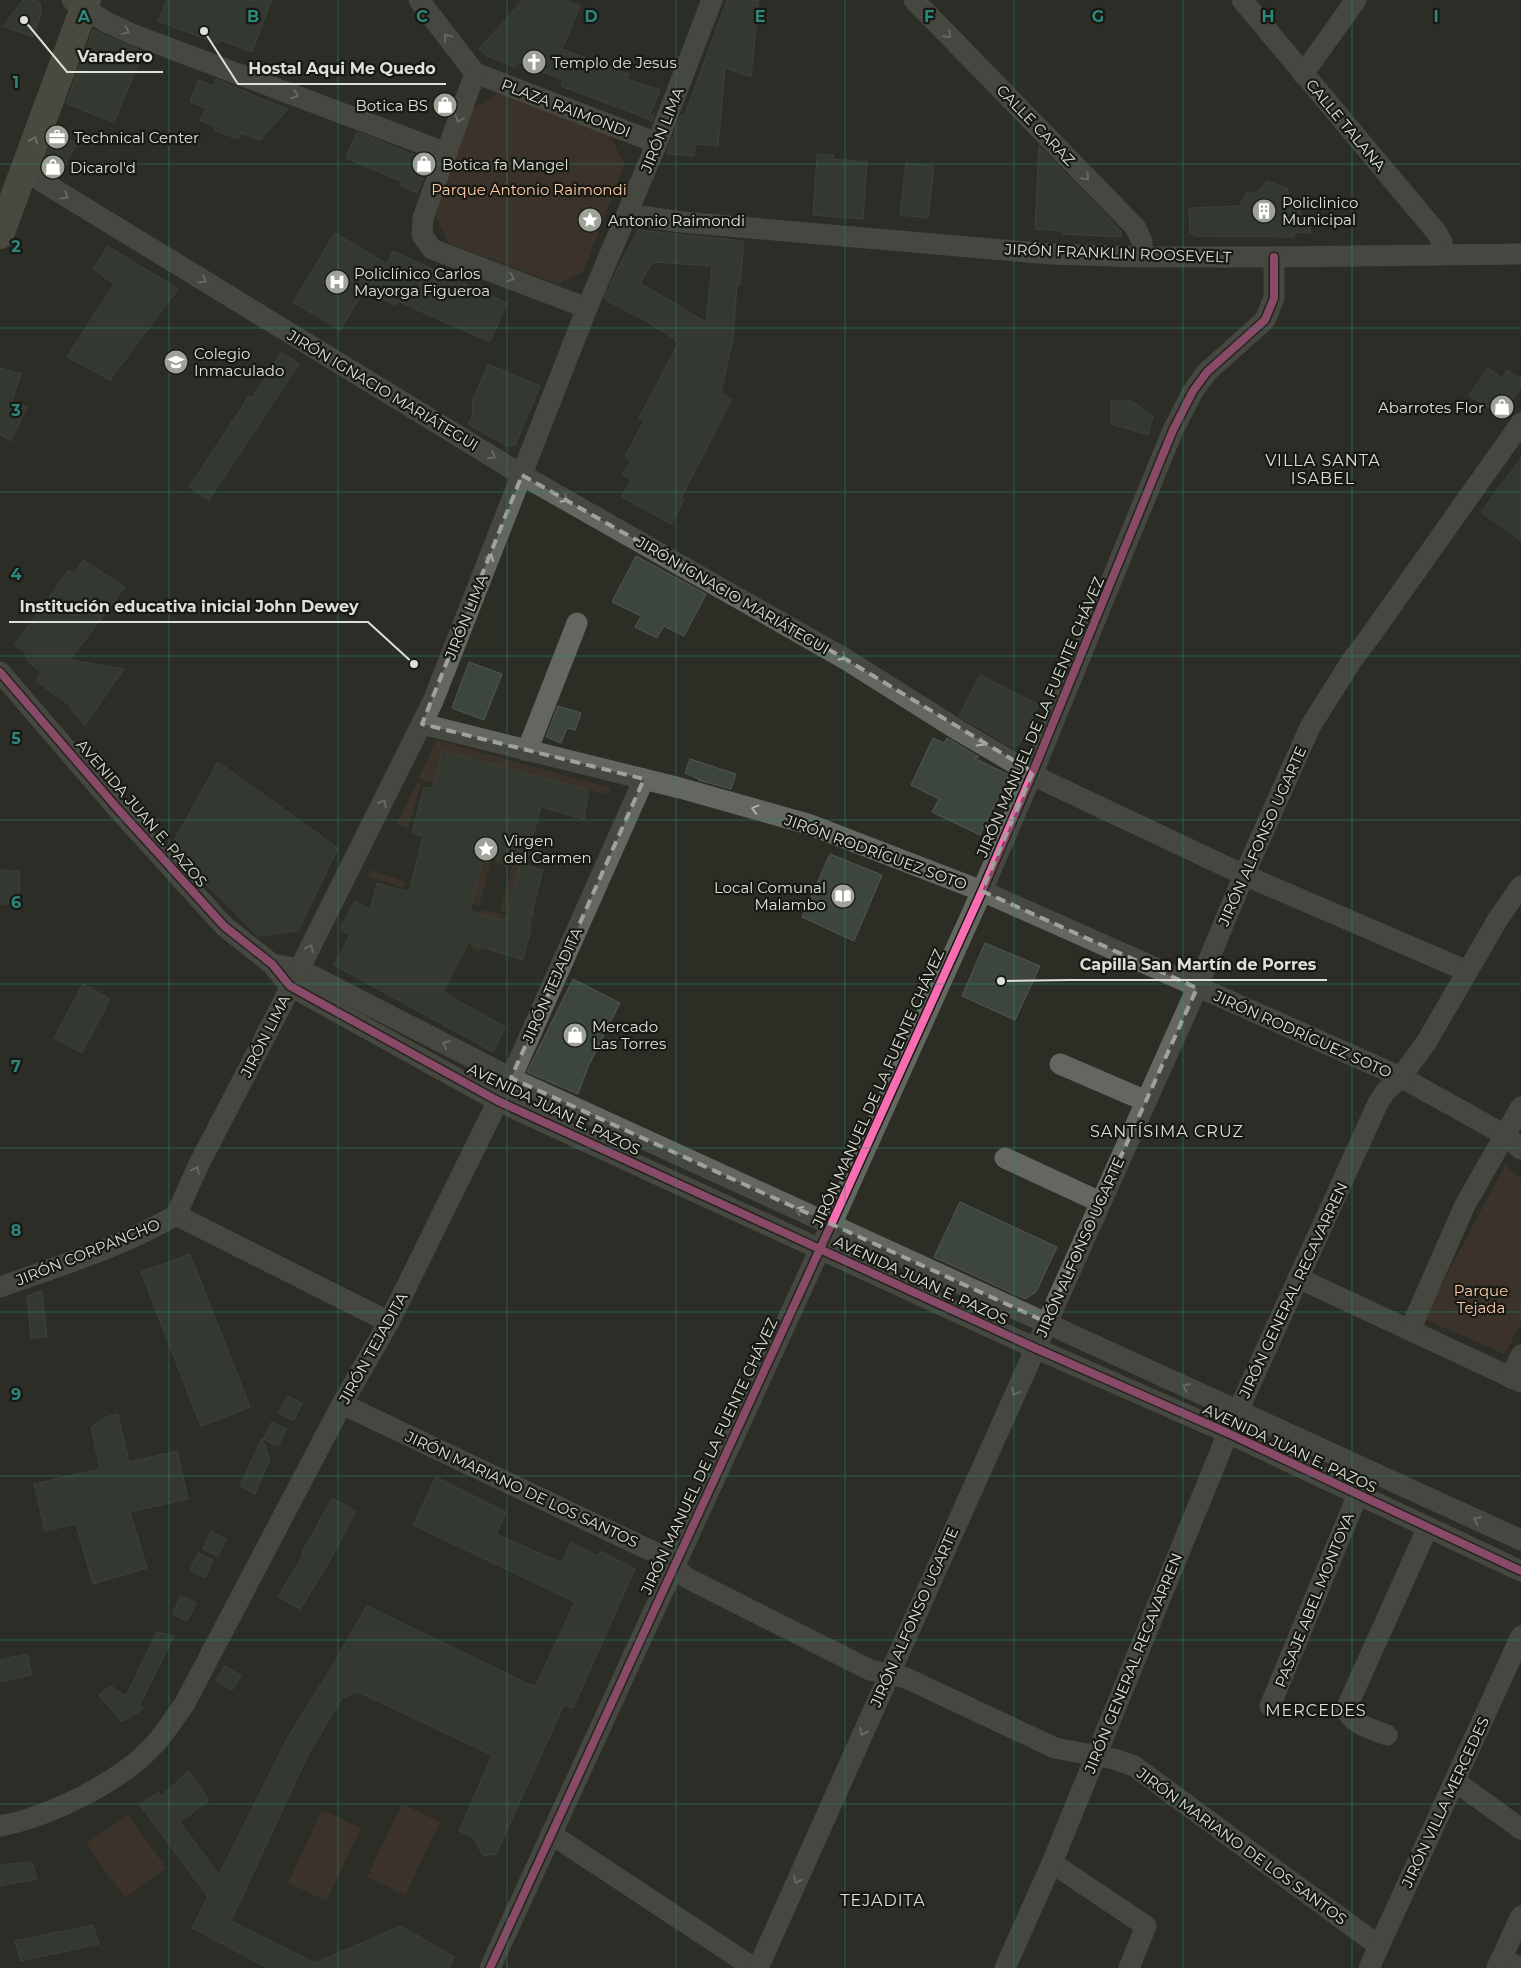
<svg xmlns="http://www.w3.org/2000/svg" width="1521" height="1968" viewBox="0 0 1521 1968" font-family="Montserrat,sans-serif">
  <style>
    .green { fill: #4f3b2d }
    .building { fill: #3d463e; stroke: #535751; fill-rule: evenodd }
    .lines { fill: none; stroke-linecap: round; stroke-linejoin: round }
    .minor { stroke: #646660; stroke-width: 21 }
    .major { stroke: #6d6c5f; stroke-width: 28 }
    .cycleway-casing { stroke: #171912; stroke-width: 11 }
    .cycleway { stroke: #f96db3; stroke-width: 8 }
    .oneway { stroke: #acafa7 }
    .oneway2 { stroke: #b5b7ac }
    .marked { fill: none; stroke: #9ea298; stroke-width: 4; stroke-dasharray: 10 6; stroke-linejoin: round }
    .grid { fill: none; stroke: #2e867e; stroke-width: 1; stroke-opacity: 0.55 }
    .labels { text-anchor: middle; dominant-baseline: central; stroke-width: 4.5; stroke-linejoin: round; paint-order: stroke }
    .poi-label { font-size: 15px; fill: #dce0d6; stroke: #171912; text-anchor: start }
    .street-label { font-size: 15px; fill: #dce0d6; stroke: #171912 }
    .park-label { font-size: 15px; fill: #fdc9a8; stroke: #171912 }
    .neighbourhood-label { font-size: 16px; letter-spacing: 1px; fill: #dce0d6; stroke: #171912 }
    .grid-label { font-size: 16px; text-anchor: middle; font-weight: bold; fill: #2e867e; stroke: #171912; stroke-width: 4.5; stroke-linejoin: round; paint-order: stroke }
    .leader { fill: none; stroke: #dce0d6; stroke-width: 2 }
    .callout-dot { fill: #dce0d6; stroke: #171912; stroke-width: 2 }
    .callout-label { font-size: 16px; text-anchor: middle; font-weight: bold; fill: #dce0d6; stroke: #171912; stroke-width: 4.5; stroke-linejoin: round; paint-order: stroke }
  </style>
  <rect width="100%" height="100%" fill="#2c2e26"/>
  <g class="green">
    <path d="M498 93 609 135 625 164 583 272 558 284 449 243 434 213 471 110Z"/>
    <path d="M436 740 611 788 608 795 442 751 434 783 419 778Z"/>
    <path d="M417 782 421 784 408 828 397 824Z"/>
    <path d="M511 815 499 860 520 866 509 909 531 914 532 912 535 913 534 919 500 910 512 867 495 862 505 820Z"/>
    <path d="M495 844 479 906 448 897 451 896 472 902 485 856 473 852Z"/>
    <path d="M371 870 405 882 404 888 368 876Z"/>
    <path d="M481 909 533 922 531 929 484 915 478 947 481 948 480 951 471 948Z"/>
    <path d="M1505 1165 1521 1179V1322L1505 1354 1424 1319Z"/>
    <path d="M402 1804 440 1822 405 1895 367 1877Z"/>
    <path d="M322 1810 361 1828 326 1901 288 1883Z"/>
    <path d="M128 1815 166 1868 125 1898 86 1844Z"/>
  </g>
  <g class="building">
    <path d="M23 0H35L40 3 41 14 33 37 3 26Z"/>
    <path d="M167 0H272L252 52 220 40 219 44 158 21Z"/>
    <path d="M523 0H565L580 6 562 49 629 74 627 79 660 90 650 115H654L652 121 616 106V107L561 86 563 80 517 62 515 67 487 56 479 49Z"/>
    <path d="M727 0H759L751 77 725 68 718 146 695 144 694 156 666 154 681 115H685Z"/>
    <path d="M93 30 143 52 114 123 66 103Z"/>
    <path d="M216 79 260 98 288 109 260 140 241 133 238 139 214 130 215 126 200 121 206 108 190 102 198 80 214 86Z"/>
    <path d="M55 131 77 144 57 176 44 168 43 164Z"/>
    <path d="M357 132 430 161 417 193 400 185 401 181 346 158Z"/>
    <path d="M1039 146 1121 231V237L1062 234V231L1035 229Z"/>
    <path d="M817 154 834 155 833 159 867 162 863 219 813 215Z"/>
    <path d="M906 163 934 166 928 218 900 215Z"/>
    <path d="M1267 181 1287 188 1289 199 1299 203 1301 215 1310 218V233L1295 232 1294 237 1194 236V233H1190L1189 208 1239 206 1248 192 1255 194Z"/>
    <path d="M638 230 744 241 740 285 737 284 733 339 721 393 732 399 681 498 684 500 671 524 622 497 631 480 622 475 631 461 625 457 644 421 639 418 679 342 646 321 604 299 618 268ZM653 262 712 266 706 322 640 283Z"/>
    <path d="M335 233 387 264 393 251 507 303 490 342 397 301 395 305 364 291 340 330 293 302Z"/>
    <path d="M108 246 178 289 110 380 67 357 114 284 93 269Z"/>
    <path d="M282 352 299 364 209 500 189 487 249 396 252 398Z"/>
    <path d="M488 364 540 386 515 445 507 446 468 424 473 415 472 402Z"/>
    <path d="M0 368 21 374 12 401 27 407 11 441 0 434Z"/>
    <path d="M1488 368 1502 378 1507 370 1521 379V387L1501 416 1469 395Z"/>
    <path d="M1111 401H1132L1153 417 1148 435 1111 424Z"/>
    <path d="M1521 458V541L1481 512Z"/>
    <path d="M636 556 706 594 684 636 664 626 657 638 635 627 641 616 612 602Z"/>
    <path d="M83 560 125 587 70 660 124 669 85 725 69 708 71 706 36 681 41 672 26 660 27 655 15 644 68 571 74 573Z"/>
    <path d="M469 662 502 674 484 720 452 708Z"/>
    <path d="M980 675 1039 705 1019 745 1012 747 959 716Z"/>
    <path d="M558 706 581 713 575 730 567 728 561 743 546 737Z"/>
    <path d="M933 738 944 743 947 738 979 757 974 758 1009 775 980 835 932 812 939 799 911 785Z"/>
    <path d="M442 751 589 790 584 819 541 807 525 865 543 870 528 928 531 929 523 960 468 943 443 992 505 1027 493 1052 334 965 350 935 340 929 355 901 370 909 377 883 409 892 423 837 412 833 424 787 433 789ZM484 855 520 865 506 922 470 911Z"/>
    <path d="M690 759 736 774 731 789 698 780 699 779 685 773Z"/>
    <path d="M218 762 338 848 298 931 258 936 170 848Z"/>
    <path d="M830 854 882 875 854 941 802 917Z"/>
    <path d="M0 870 20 871 19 904H0Z"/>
    <path d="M985 943 1040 966 1015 1020 962 996Z"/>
    <path d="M573 979 620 1003 588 1067 578 1094 527 1072Z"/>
    <path d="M83 984 110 999 82 1053 54 1038Z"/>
    <path d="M960 1202 1057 1247 1036 1292 1025 1299 934 1257Z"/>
    <path d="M190 1254 250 1407 201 1426 141 1272Z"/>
    <path d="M42 1290 47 1337 31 1338 27 1296Z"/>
    <path d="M287 1396 302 1403 294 1420 278 1413Z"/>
    <path d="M118 1414 129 1462 177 1451 188 1499 130 1512 147 1568 93 1584 76 1524 45 1531 34 1484 100 1469 91 1427 105 1417Z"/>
    <path d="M272 1422 287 1429 278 1446 263 1439Z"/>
    <path d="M262 1438 270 1459 255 1494 240 1486Z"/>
    <path d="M436 1477 506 1512 496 1534 562 1563 571 1542 597 1556 600 1551 635 1569 573 1708 564 1705 496 1854 483 1856 474 1838 459 1831 492 1755 358 1692 342 1698 307 1757 231 1921 315 1963 401 1926 454 1957 449 1968H268L192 1928 208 1897 140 1805 158 1792 161 1796 189 1771 209 1800 180 1822 219 1875 288 1737 328 1673 367 1606 535 1687 575 1602 413 1525Z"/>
    <path d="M332 1498 356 1511 327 1566 300 1609 278 1597 304 1554 302 1553Z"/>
    <path d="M211 1531 226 1539 218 1556 203 1549Z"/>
    <path d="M198 1553 213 1560 205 1578 190 1570Z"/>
    <path d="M181 1596 196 1603 187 1621 172 1614Z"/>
    <path d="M157 1632 174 1636 139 1706 143 1709 122 1722 99 1695 111 1686 126 1696Z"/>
    <path d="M27 1654 32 1675 0 1682V1660Z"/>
    <path d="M225 1666 241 1676 232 1690 216 1680Z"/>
    <path d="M32 1862 37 1879 0 1886V1865Z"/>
    <path d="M93 1925 99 1944 21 1961 15 1941Z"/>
  </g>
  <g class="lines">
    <g class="minor">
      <path d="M72 0 106 22 132 34 447 153"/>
      <path d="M419 0 475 73 657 143"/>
      <path d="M914 0 1136 228 1142 242V257"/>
      <path d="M1242 0 1437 233 1442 242 1443 254"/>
      <path d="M475 73 423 218 422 235 432 249 587 308"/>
      <path d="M1303 74 1356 0"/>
      <path d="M23 170 522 475 847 660 958 730 1047 782 1244 875 1467 971"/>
      <path d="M627 214 682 222 1050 254 1142 257H1274L1521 254"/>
      <path d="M0 672 117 808 224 926 272 964 290 986 498 1101 1035 1348 1228 1433 1521 1571"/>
      <path d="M422 724 680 788 808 824 847 839 982 891 1401 1077 1505 1135 1521 1149"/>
      <path d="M527 751 577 623"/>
      <path d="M272 964 299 969 521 1083 1521 1540"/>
      <path d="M1060 1064 1146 1101"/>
      <path d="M1005 1158 1100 1202"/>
      <path d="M176 1215 199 1164 280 1008 433 701 587 308 657 143 712 0"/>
      <path d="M176 1215 389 1322"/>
      <path d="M1298 1278 1521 1382"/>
      <path d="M0 1287C59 1266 122 1247 176 1215"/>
      <path d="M1410 1330 1465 1205 1521 1107"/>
      <path d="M1511 1378 1521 1355"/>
      <path d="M342 1404 660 1555 687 1578 870 1670 906 1678 1055 1748 1114 1759 1134 1766 1379 1946"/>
      <path d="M1270 1706 1358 1494"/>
      <path d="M1387 1735C1372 1729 1352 1725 1346 1709L1428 1527"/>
      <path d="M1455 1781 1521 1829"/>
      <path d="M0 1826C49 1817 120 1782 154 1745 165 1733 174 1718 184 1705L342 1404 389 1322 498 1101 511 1078 644 779"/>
      <path d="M551 1834 754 1968"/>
      <path d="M1052 1863 1146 1926 1129 1968"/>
      <path d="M1501 1959 1521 1968"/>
      <path d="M490 1968 831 1225 982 891 1033 772 1173 430 1193 391 1207 372 1265 320 1274 298V257"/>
      <path d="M758 1968 1197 988 1244 875 1310 727 1352 660 1371 635 1521 423"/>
      <path d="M1005 1968 1052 1863 1228 1433 1378 1103 1386 1091 1401 1077 1427 1041 1498 919 1521 886"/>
      <path d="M1369 1968 1521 1636"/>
      <path d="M1497 1968 1521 1916"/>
    </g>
    <path class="major" d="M0 235 87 0"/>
    <defs>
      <g id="cycleway">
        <path d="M0 672 117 808 224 926 272 964 290 986 498 1101 1035 1348 1228 1433 1521 1571"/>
        <path d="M490 1968 831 1225 982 891 1033 772 1173 430 1193 391 1207 372 1265 320 1274 298V257"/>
      </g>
    </defs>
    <use href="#cycleway" class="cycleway-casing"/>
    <use href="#cycleway" class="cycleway"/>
  </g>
  <defs><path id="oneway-chevron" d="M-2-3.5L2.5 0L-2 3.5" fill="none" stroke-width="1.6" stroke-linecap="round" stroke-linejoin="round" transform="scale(1.25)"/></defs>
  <g class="oneway">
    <use href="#oneway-chevron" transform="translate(126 31) rotate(23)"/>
    <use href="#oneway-chevron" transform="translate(948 35) rotate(45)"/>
    <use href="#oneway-chevron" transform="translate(447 37) rotate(-127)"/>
    <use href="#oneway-chevron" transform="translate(295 95) rotate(21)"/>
    <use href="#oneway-chevron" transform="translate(459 119) rotate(109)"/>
    <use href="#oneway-chevron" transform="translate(1086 177) rotate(46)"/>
    <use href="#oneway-chevron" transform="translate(65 196) rotate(31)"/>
    <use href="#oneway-chevron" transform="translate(511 278) rotate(22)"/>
    <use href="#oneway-chevron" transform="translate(203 280) rotate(31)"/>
    <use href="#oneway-chevron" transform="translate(492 456) rotate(31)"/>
    <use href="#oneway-chevron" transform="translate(565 499) rotate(30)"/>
    <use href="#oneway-chevron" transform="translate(490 557) rotate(-68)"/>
    <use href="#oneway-chevron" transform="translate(843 657) rotate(30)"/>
    <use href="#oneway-chevron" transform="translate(981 743) rotate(30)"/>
    <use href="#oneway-chevron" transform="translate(383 803) rotate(-63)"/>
    <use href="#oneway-chevron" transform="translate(755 809) rotate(-165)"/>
    <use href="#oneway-chevron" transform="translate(310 948) rotate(-64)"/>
    <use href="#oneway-chevron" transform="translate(446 1044) rotate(-153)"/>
    <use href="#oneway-chevron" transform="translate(196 1170) rotate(-65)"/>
    <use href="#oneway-chevron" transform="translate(799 1210) rotate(-155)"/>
    <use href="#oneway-chevron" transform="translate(1186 1387) rotate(-155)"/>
    <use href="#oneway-chevron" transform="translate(1015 1392) rotate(114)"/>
    <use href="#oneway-chevron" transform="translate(1477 1520) rotate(-156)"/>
    <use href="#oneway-chevron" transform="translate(863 1732) rotate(114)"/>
    <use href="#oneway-chevron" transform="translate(797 1880) rotate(114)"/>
  </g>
  <use class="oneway2" href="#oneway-chevron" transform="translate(34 140) rotate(-70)"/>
  <path d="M0 0H1521V1968H0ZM522 475 847 660 1033 772 982 891 1197 988 1046 1322 511 1078 644 779 422 724Z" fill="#2c2e26" fill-opacity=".55" fill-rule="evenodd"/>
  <path class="marked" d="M522 475 847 660 1033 772 982 891 1197 988 1046 1322 511 1078 644 779 422 724Z"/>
  <path class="grid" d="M169 0V1968M338 0V1968M507 0V1968M676 0V1968M845 0V1968M1014 0V1968M1183 0V1968M1352 0V1968M0 164H1521M0 328H1521M0 492H1521M0 656H1521M0 820H1521M0 984H1521M0 1148H1521M0 1312H1521M0 1476H1521M0 1640H1521M0 1804H1521"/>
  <defs>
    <symbol id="church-disc" viewBox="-11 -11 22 22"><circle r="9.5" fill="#9ea298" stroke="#171912"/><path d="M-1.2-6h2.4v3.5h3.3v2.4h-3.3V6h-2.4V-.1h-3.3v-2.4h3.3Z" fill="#fff"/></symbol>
    <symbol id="shop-disc" viewBox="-11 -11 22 22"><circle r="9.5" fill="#9ea298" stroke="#171912"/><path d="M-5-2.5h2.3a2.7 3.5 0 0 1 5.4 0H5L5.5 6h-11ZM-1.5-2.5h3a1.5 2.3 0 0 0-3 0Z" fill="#fff"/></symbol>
    <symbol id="office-disc" viewBox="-11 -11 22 22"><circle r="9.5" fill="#9ea298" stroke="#171912"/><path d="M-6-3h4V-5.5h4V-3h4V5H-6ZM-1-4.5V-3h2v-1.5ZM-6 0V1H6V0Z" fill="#fff"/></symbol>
    <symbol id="building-disc" viewBox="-11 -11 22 22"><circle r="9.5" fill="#9ea298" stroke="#171912"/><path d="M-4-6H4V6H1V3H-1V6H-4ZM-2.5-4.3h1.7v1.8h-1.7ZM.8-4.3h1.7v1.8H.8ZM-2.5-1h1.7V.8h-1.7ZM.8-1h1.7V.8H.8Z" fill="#fff"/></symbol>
    <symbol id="sight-disc" viewBox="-11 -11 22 22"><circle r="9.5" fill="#9ea298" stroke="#171912"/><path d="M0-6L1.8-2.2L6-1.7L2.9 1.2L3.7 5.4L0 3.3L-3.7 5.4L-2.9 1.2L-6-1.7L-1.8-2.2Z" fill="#fff"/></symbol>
    <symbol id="hospital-disc" viewBox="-11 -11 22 22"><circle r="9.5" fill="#9ea298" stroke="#171912"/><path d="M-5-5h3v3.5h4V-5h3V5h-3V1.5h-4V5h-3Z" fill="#fff"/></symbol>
    <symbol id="school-disc" viewBox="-11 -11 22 22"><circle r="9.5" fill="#9ea298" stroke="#171912"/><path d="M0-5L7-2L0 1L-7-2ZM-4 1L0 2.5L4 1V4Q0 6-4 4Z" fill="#fff"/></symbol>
    <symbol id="library-disc" viewBox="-11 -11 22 22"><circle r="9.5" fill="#9ea298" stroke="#171912"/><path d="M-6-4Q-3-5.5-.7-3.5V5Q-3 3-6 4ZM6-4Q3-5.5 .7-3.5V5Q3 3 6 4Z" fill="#fff"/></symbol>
  </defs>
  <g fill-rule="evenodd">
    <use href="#church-disc" x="520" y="48" width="28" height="28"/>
    <use href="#shop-disc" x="431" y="91" width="28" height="28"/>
    <use href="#office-disc" x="43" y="123" width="28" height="28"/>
    <use href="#shop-disc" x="410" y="150" width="28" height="28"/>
    <use href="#shop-disc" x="39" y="153" width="28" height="28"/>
    <use href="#building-disc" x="1250" y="197" width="28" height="28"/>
    <use href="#sight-disc" x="576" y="206" width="28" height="28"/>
    <use href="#hospital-disc" x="323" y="268" width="28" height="28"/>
    <use href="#school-disc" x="162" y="348" width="28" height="28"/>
    <use href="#shop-disc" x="1488" y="393" width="28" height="28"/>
    <use href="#sight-disc" x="472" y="835" width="28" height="28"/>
    <use href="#library-disc" x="829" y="882" width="28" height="28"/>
    <use href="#shop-disc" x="561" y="1021" width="28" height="28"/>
  </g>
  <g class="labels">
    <g class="poi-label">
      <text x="552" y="62">Templo de Jesus</text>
      <text x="428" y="105" text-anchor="end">Botica BS</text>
      <text x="74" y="137">Technical Center</text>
      <text x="442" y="164">Botica fa Mangel</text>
      <text x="70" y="167">Dicarol'd</text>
      <text x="1282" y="202">Policlinico<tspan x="1282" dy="17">Municipal</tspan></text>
      <text x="608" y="220">Antonio Raimondi</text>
      <text x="354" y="273">Policlínico Carlos<tspan x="354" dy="17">Mayorga Figueroa</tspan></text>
      <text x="194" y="353">Colegio<tspan x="194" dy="17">Inmaculado</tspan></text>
      <text x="1484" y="407" text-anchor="end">Abarrotes Flor</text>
      <text x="504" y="840">Virgen<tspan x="504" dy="17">del Carmen</tspan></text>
      <text x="826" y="887" text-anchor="end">Local Comunal<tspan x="826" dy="17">Malambo</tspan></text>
      <text x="592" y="1026">Mercado<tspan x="592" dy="17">Las Torres</tspan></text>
    </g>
    <g class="street-label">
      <text transform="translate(566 108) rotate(21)">PLAZA RAIMONDI</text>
      <text transform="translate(1036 125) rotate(46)">CALLE CARAZ</text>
      <text transform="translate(1346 125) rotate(50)">CALLE TALANA</text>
      <text transform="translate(662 130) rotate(-68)">JIRÓN LIMA</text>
      <text transform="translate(1118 253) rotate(2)">JIRÓN FRANKLIN ROOSEVELT</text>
      <text transform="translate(383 390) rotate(31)">JIRÓN IGNACIO MARIÁTEGUI</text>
      <text transform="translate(733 595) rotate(30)">JIRÓN IGNACIO MARIÁTEGUI</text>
      <text transform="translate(466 617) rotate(-68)">JIRÓN LIMA</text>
      <text transform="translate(1040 717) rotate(-67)">JIRÓN MANUEL DE LA FUENTE CHÁVEZ</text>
      <text transform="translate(142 813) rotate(49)">AVENIDA JUAN E. PAZOS</text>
      <text transform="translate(1262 836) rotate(-66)">JIRÓN ALFONSO UGARTE</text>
      <text transform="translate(876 852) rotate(20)">JIRÓN RODRÍGUEZ SOTO</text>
      <text transform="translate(552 985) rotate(-66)">JIRÓN TEJADITA</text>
      <text transform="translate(1303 1034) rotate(24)">JIRÓN RODRÍGUEZ SOTO</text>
      <text transform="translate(265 1036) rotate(-63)">JIRÓN LIMA</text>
      <text transform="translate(878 1088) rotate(-66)">JIRÓN MANUEL DE LA FUENTE CHÁVEZ</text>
      <text transform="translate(554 1109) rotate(26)">AVENIDA JUAN E. PAZOS</text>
      <text transform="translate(1080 1247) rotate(-66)">JIRÓN ALFONSO UGARTE</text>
      <text transform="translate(88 1252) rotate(-22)">JIRÓN CORPANCHO</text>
      <text transform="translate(921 1280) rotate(25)">AVENIDA JUAN E. PAZOS</text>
      <text transform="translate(1293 1290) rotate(-65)">JIRÓN GENERAL RECAVARREN</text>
      <text transform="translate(373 1348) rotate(-61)">JIRÓN TEJADITA</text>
      <text transform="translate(1290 1448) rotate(25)">AVENIDA JUAN E. PAZOS</text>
      <text transform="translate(709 1456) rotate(-65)">JIRÓN MANUEL DE LA FUENTE CHÁVEZ</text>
      <text transform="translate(522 1489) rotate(25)">JIRÓN MARIANO DE LOS SANTOS</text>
      <text transform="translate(1314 1600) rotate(-68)">PASAJE ABEL MONTOYA</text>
      <text transform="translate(914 1617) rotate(-66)">JIRÓN ALFONSO UGARTE</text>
      <text transform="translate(1133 1663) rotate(-68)">JIRÓN GENERAL RECAVARREN</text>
      <text transform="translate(1445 1802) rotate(-65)">JIRÓN VILLA MERCEDES</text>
      <text transform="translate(1242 1846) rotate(36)">JIRÓN MARIANO DE LOS SANTOS</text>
    </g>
    <g class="park-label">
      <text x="529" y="189">Parque Antonio Raimondi</text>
      <text x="1481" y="1290">Parque<tspan x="1481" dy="17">Tejada</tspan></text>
    </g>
    <g class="neighbourhood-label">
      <text x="1323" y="460">VILLA SANTA<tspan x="1323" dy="18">ISABEL</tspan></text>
      <text x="1167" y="1131">SANTÍSIMA CRUZ</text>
      <text x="1316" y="1710">MERCEDES</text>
      <text x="883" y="1900">TEJADITA</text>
    </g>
  </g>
  <g class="grid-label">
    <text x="84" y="22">A</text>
    <text x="253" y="22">B</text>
    <text x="422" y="22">C</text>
    <text x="591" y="22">D</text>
    <text x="760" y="22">E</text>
    <text x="929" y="22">F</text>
    <text x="1098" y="22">G</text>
    <text x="1268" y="22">H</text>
    <text x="1436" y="22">I</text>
    <text x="16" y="88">1</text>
    <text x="16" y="252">2</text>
    <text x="16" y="416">3</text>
    <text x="16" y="580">4</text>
    <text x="16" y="744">5</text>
    <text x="16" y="908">6</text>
    <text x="16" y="1072">7</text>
    <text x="16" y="1236">8</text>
    <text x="16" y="1400">9</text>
  </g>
  <path class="leader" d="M24 20L67 72H163M204 31L238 84H446M414 664L368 622H9M1001 981L1070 980H1327"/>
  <g class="callout-dot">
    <circle cx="24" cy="20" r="5"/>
    <circle cx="204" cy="31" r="5"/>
    <circle cx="414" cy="664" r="5"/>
    <circle cx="1001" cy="981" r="5"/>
  </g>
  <g class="callout-label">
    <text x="115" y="62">Varadero</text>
    <text x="342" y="74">Hostal Aqui Me Quedo</text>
    <text x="189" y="612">Institución educativa inicial John Dewey</text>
    <text x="1198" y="970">Capilla San Martín de Porres</text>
  </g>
</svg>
